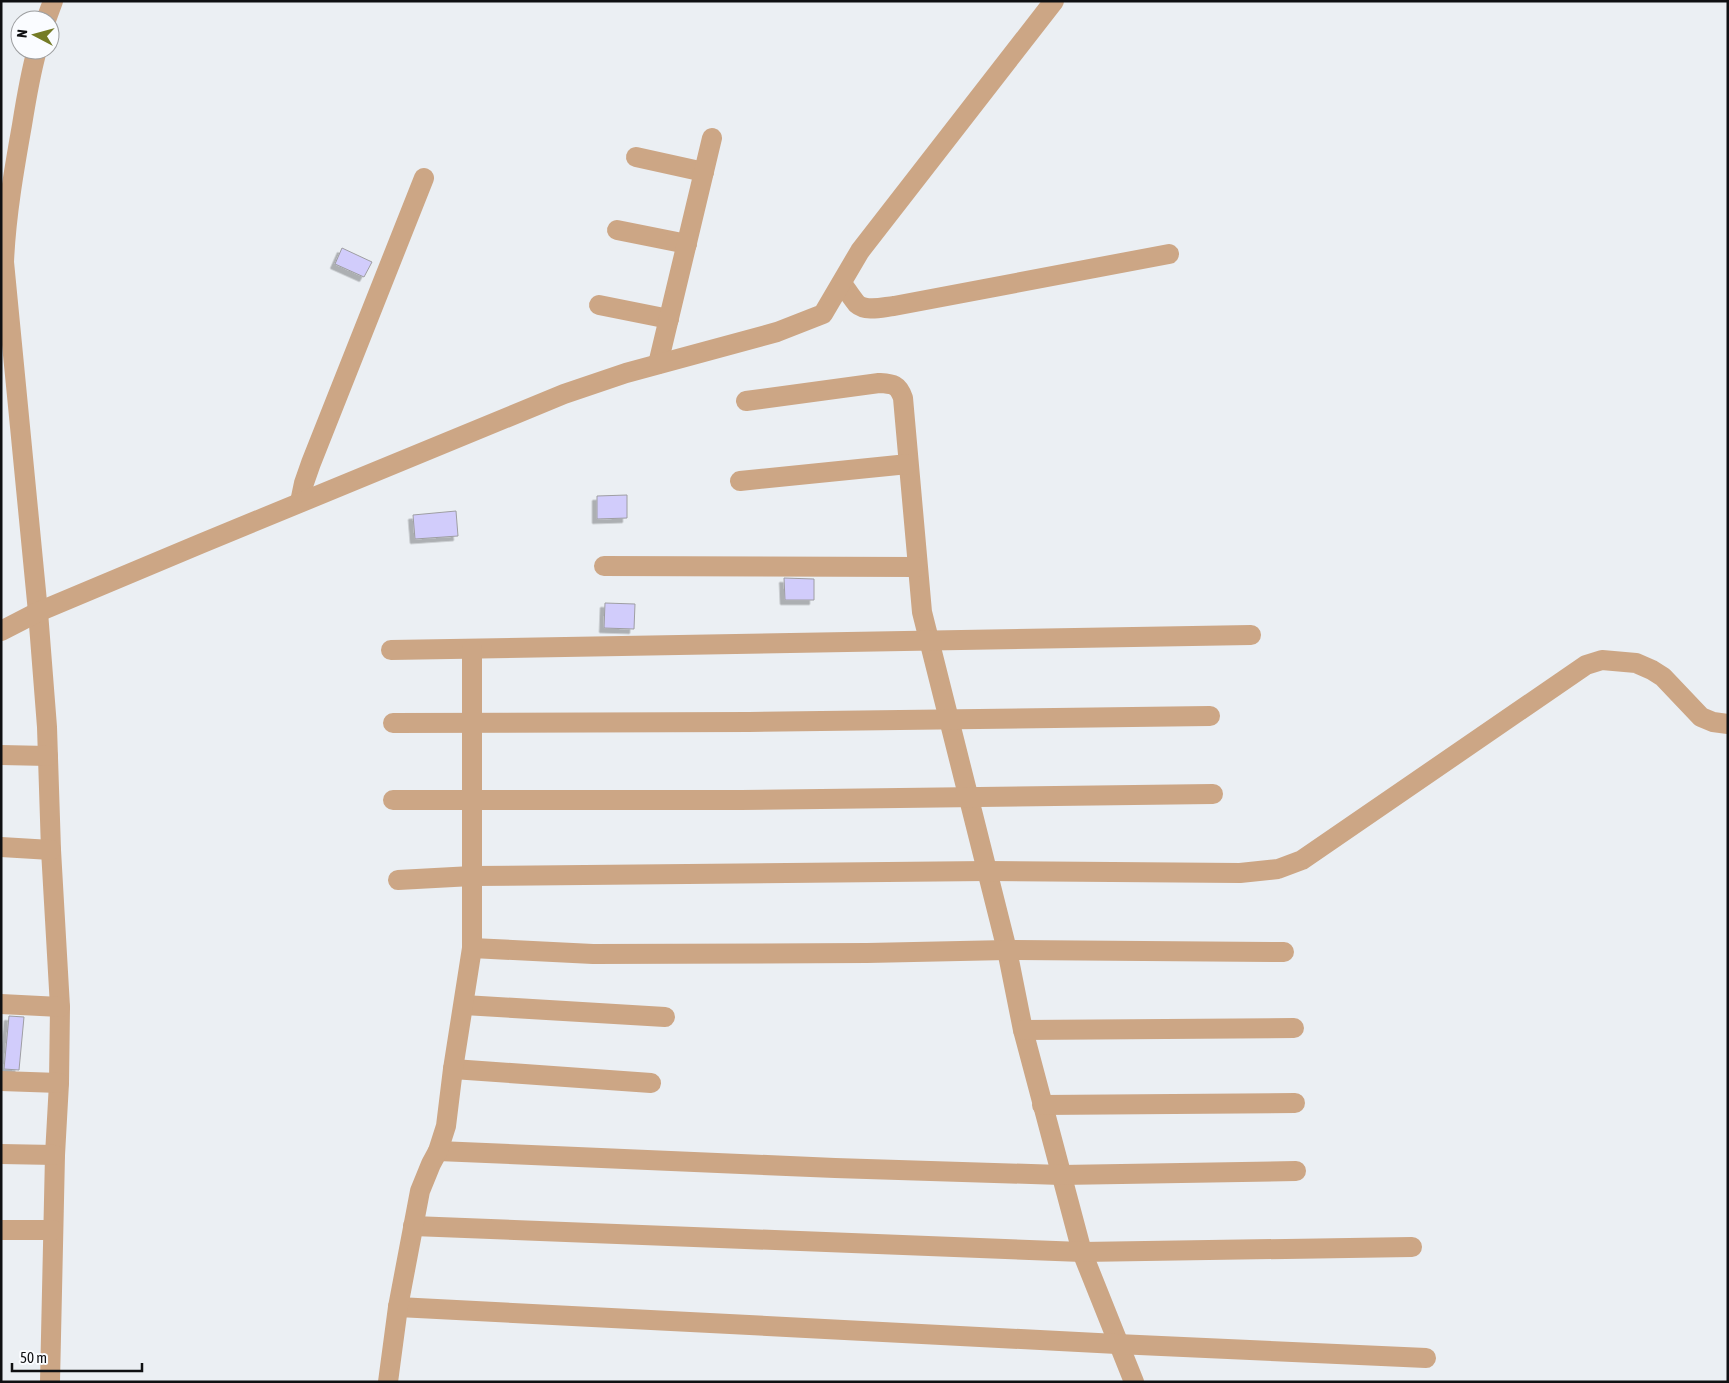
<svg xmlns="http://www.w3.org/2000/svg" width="1729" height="1383" viewBox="0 0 1729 1383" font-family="'Asap Condensed',sans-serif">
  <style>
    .building { fill: #d1ccfb; stroke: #9e9ea2; filter: url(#shadow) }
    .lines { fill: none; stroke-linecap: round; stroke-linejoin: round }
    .minor { stroke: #cca685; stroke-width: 20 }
  </style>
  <defs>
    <filter id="shadow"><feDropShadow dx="-4.5" dy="4.5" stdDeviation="0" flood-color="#0004"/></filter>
  </defs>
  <rect width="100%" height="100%" fill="#ebeff3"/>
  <g class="building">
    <path d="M342 248 372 262 364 277 335 264Z"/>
    <path d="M627 495V518L597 519V496Z"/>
    <path d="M456 511 458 536 415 539 413 515Z"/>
    <path d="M784 578 814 579V600H785Z"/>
    <path d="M605 603 635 604 634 629 604 628Z"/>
    <path d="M9 1016 24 1017 19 1070 4 1069Z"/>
  </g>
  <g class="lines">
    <g class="minor">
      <path d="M46 20 53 1"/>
      <path d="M37 50C30 75 26 100 22 125 14 170 6 216 4 262L38 612 47 727 51 850 60 1007 59 1083 55 1155 50 1382"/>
      <path d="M636 157 704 172"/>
      <path d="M617 230 687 244"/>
      <path d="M842 284C847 290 852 298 857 304 866 312 883 307 894 306L1169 254"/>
      <path d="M599 305 669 319"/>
      <path d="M658 364 712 138"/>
      <path d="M746 401 879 383C893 384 898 384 903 398L922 612 1007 950 1023 1030 1082 1252 1134 1382"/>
      <path d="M740 481 908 464"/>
      <path d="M300 502 304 483 311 463 424 178"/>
      <path d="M604 566 917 567"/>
      <path d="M1 631 38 612 200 544 564 394 626 373 777 332 823 314 860 251 1054 1"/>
      <path d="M391 650 1251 635"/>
      <path d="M393 723 749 722 1210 716"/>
      <path d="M1 755 48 756"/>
      <path d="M393 800H741L1213 794"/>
      <path d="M1 847 51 850"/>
      <path d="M398 880 472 876 987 871 1240 873 1278 869 1302 860 1586 665 1602 660 1636 663 1652 670 1663 677 1701 717 1713 722 1728 724"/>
      <path d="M472 948 593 954 867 953 1007 950 1284 952"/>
      <path d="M1 1004 60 1007"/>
      <path d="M464 1005 665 1017"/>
      <path d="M1023 1030 1294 1028"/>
      <path d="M453 1069 651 1083"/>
      <path d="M1 1081 59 1083"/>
      <path d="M1042 1105 1295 1103"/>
      <path d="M438 1151 835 1168 1061 1175 1296 1171"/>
      <path d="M1 1154 55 1155"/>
      <path d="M413 1226 1082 1252 1412 1247"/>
      <path d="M1 1230H53"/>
      <path d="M398 1307 1117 1344 1426 1358"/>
      <path d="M388 1382 398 1307 420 1191 431 1164 438 1151 446 1126 453 1069 472 948V649"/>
    </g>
  </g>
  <rect width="1729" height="1383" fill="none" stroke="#0f1012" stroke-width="5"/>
  <g transform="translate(35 35) rotate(276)"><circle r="24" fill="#fafcff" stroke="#9c9ea0"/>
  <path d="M0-4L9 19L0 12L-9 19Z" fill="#747b26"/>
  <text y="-8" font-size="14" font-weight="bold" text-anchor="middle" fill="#0f1012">N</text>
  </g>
  <path d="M12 1363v8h130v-8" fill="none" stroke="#0f1012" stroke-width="2.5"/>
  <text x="20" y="1363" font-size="15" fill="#0f1012" stroke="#fafcff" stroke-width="4" paint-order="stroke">50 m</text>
</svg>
